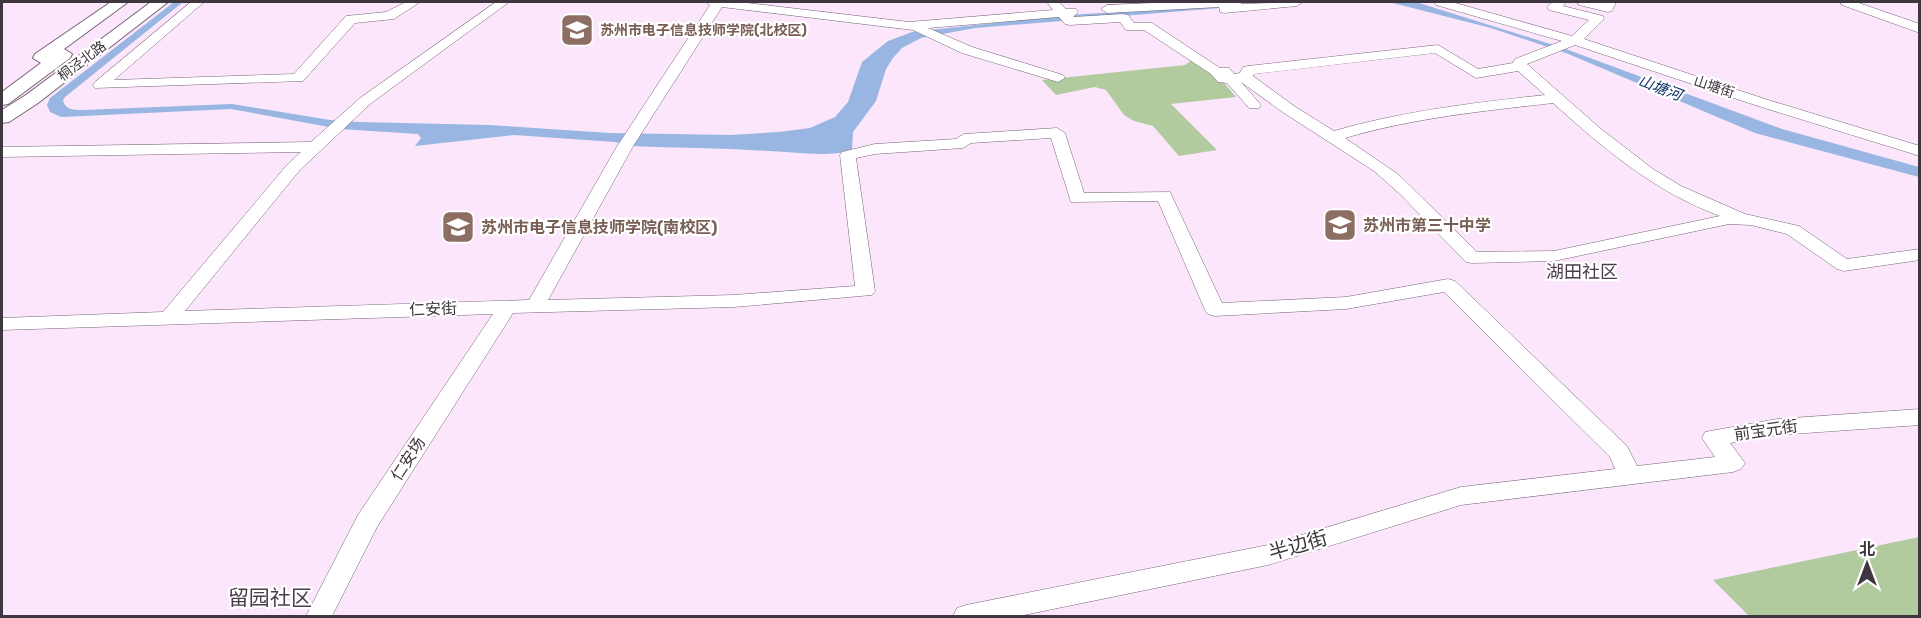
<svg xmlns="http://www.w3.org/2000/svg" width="1921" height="618" viewBox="0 0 1921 618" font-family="Rubik,'Noto Sans SC',sans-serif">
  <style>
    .green { fill: #b1ca9e }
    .water { fill: #99b5e1 }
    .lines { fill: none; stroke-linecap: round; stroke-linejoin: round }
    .minor-casing { stroke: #766477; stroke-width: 1 }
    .major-casing { stroke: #766477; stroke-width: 2 }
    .minor { fill: #fff; fill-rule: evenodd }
    .major { fill: #fff; fill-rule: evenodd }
    .labels { text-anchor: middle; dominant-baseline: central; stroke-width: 4.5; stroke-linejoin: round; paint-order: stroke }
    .far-education-label { font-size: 14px; font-weight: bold; fill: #785e54; stroke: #fff; text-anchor: start }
    .far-street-label { font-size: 14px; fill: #3f373f; stroke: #fff }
    .far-water-label { font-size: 15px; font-style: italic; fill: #13366b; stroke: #fff }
    .education-label { font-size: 16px; font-weight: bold; fill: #785e54; stroke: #fff; text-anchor: start }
    .street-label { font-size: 16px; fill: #3f373f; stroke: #fff }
    .neighbourhood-label { font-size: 18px; fill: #4d3c4e; stroke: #fff }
    .near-street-label { font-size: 20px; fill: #3f373f; stroke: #fff }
    .near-neighbourhood-label { font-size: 21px; fill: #4d3c4e; stroke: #fff }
  </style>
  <rect width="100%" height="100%" fill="#fbe6fc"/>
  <g class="green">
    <path d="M1193 59 1214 71 1236 97 1171 104 1217 150 1179 156 1153 126 1134 121 1124 115 1106 90 1095 87 1056 95 1042 80 1185 65Z"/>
    <path d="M1919 537V616H1749L1713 580Z"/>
  </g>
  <g class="water">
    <path d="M174 2H183L65 97 63 100C65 110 74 110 83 110L232 104 330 120 359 122 490 125 610 133 731 135 779 132 810 128 835 117 848 102 862 62 888 41 912 32 1066 15 1292 2 975 28 921 38 902 48 893 58 886 69 876 101 853 132 852 151C823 157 798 152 769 151 723 148 677 148 631 146L615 142 514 135 415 146 421 138 418 134 340 129 231 109 61 117 50 112 47 105 50 98Z"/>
    <path d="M1389 2H1421L1419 3 1563 48 1782 129 1919 167V177L1755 133 1566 53 1491 28Z"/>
  </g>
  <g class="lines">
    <defs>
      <g id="minor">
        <path d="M191 2H204L114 80 294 74 346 16 386 12 406 2H420L394 19 355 23 303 81 95 88 93 85 95 82Z"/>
        <path d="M496 2H509L370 104 299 171 185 311 529 300 616 148 710 5 706 2H739L909 22 1053 10 1047 2H1059L1066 9H1076L1078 12 1073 17 1123 14 1128 15 1134 23H1152L1220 68H1229L1234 74 1240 73 1243 67 1248 66 1438 45 1478 69 1513 63 1515 59 1562 41 1436 5 1434 2H1452L1572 36 1589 20 1549 10 1547 7 1553 2H1566L1563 6 1603 16 1604 19 1584 39 1768 100 1920 146V156L1758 106 1575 45 1527 64 1601 129 1653 169 1681 186 1745 214 1799 226 1847 259 1920 249V260L1844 271 1837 269 1787 234 1751 225 1729 224 1554 261 1472 263 1466 262 1401 195 1374 171 1284 113 1241 82 1261 105 1259 108H1249L1227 83 1218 82 1211 74 1144 30H1126L1120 22 1070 25 1065 24 1059 17 928 28 972 47 1063 75 1065 78 1058 82 962 53 913 30 722 7 632 148 548 300 734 295 855 286 840 155 842 152 875 144 956 139 964 134 1057 128 1065 133 1084 193 1170 192 1222 303 1346 297 1448 279 1455 281 1627 446 1637 466 1715 457 1702 438 1705 432 1777 419 1920 409V425L1777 435 1730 443 1745 463 1741 469 1733 472 1461 505 1268 565 1019 616H953L957 608 966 605 1268 545 1461 487 1615 469 1610 457 1444 292 1346 309 1215 316 1208 314 1205 310 1158 201 1071 202 1051 138 971 143 963 148 875 154 856 158 875 291 872 295 734 307 513 313 377 527 332 616H306L358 515 493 314 2 330V318L163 312 287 165 301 152 2 157V147L311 142 360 98ZM1435 53 1476 78 1518 71 1545 95C1473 103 1403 111 1334 131L1294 106 1253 76 1254 74ZM1553 103C1604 149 1655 192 1720 216L1554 251 1477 252 1399 175 1345 138C1413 118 1483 111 1553 103Z"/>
        <path d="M1176 2H1242L1241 4 1303 2 1297 6 1224 13 1220 12 1219 7 1107 13 1101 9 1107 5Z"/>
        <path d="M1577 2H1616L1612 11 1608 12 1579 5Z"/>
        <path d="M1840 2H1856L1920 24V33L1842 5Z"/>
      </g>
      <g id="major">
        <path d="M111 2H128L64 49 72 54 70 58 8 104 2 105V92L41 63 33 58 35 54Z"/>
        <path d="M151 2H168L38 103 9 122 2 123V110L26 95Z"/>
      </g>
    </defs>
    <use href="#minor" class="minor-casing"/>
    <use href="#major" class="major-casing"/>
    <use href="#minor" class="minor"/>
    <use href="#major" class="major"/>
  </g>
  <defs>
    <symbol id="university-square" viewBox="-11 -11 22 22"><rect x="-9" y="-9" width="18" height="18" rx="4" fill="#8d6e63" stroke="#fff"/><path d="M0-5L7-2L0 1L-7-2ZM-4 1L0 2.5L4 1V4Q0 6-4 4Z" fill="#fff"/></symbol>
    <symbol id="school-square" viewBox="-11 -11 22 22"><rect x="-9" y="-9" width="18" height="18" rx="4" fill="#8d6e63" stroke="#fff"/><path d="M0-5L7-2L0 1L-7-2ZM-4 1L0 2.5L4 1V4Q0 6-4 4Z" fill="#fff"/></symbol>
  </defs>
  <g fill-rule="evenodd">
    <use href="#university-square" x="558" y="11" width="38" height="38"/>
    <use href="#school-square" x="1321" y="206" width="38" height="38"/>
    <use href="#university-square" x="439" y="208" width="38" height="38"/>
  </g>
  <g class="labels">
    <g class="far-education-label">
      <text x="600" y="30">苏州市电子信息技师学院(北校区)</text>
    </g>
    <g class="far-street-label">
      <text transform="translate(82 61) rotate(-37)">桐泾北路</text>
      <text transform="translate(1714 87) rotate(18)">山塘街</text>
    </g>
    <g class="far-water-label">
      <text transform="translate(1660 88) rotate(21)">山塘河</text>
    </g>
    <g class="education-label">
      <text x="1363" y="225">苏州市第三十中学</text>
      <text x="481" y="227">苏州市电子信息技师学院(南校区)</text>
    </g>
    <g class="street-label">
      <text transform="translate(433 309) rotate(-2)">仁安街</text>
      <text transform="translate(1766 430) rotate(-8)">前宝元街</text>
      <text transform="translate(408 459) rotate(-57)">仁安场</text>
    </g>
    <g class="neighbourhood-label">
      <text x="1582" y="272">湖田社区</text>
    </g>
    <g class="near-street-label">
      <text transform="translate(1298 545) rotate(-16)">半边街</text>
    </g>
    <g class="near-neighbourhood-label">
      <text x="270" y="597">留园社区</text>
    </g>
  </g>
  <rect width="1921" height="618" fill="none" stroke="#3f373f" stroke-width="6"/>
  <g transform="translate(1867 564)" stroke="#ffffff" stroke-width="4.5" paint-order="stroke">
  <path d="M0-4.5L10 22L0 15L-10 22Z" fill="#3f373f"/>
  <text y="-9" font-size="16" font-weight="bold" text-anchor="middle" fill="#3f373f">北</text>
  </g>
</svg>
